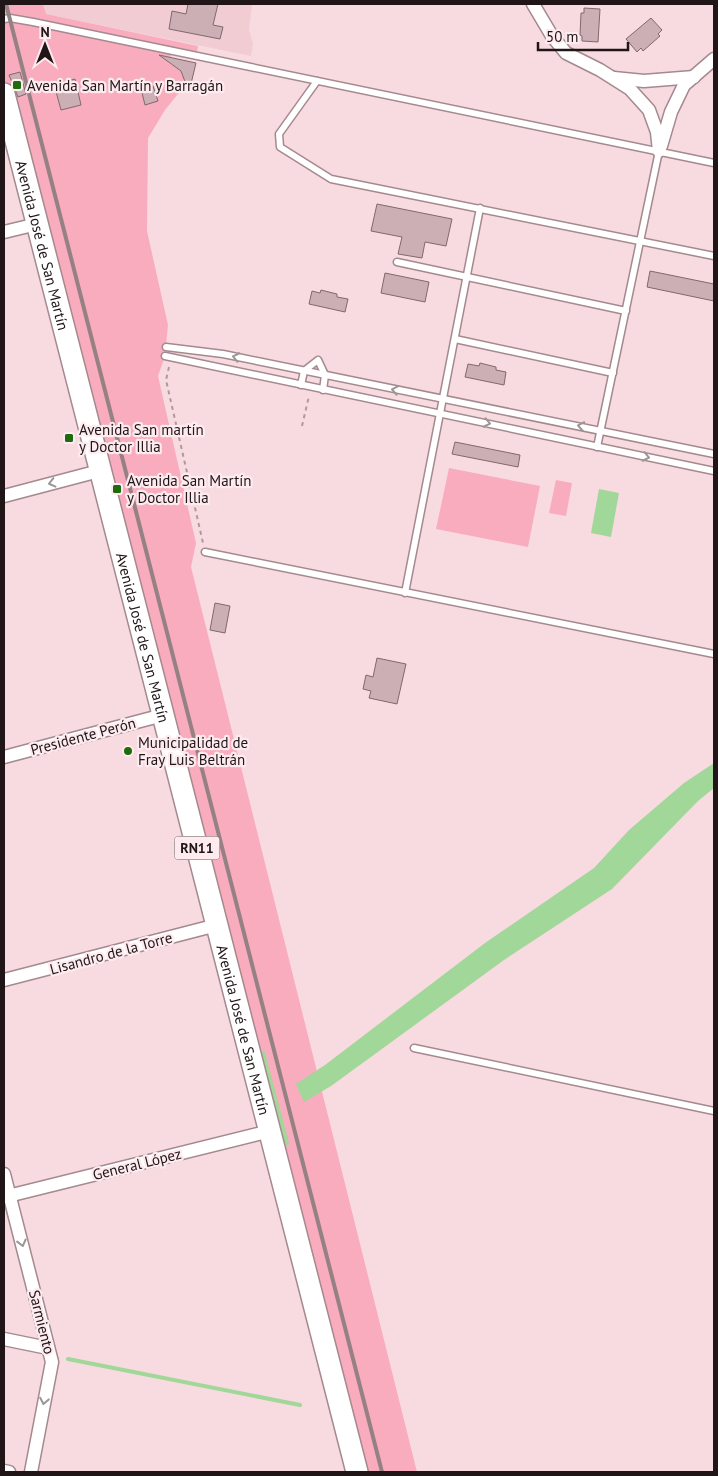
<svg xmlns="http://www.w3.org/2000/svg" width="718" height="1476" viewBox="0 0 718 1476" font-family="'PT Sans',sans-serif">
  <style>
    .built { fill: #f1ccd3 }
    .green { fill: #f9acbd }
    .water { fill: #a1d798 }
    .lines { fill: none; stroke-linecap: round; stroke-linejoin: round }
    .stream { stroke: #a1d798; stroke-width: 4 }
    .building { fill: #cbafb5; stroke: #81686d }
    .service-casing { stroke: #a4898e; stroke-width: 9 }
    .minor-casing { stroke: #a4898e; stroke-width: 15 }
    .primary-casing { stroke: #a4898e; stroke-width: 24 }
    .path { stroke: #af999d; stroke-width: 2; stroke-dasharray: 4 4; stroke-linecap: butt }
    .service { stroke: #fff; stroke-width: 6 }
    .minor { stroke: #fff; stroke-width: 12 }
    .primary { stroke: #fff; stroke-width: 21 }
    .rail { stroke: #958184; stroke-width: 4 }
    .oneway { stroke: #9b9697 }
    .poi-dot { fill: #1e6b0e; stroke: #fdebef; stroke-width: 2 }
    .labels { text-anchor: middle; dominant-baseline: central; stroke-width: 4.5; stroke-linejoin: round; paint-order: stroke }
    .shield { fill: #fdebef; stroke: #625658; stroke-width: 1 }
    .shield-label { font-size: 14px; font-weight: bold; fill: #201618 }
    .poi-label { font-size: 15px; fill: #201618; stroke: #fdebef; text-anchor: start }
    .street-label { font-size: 15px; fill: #201618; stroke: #fdebef }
  </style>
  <rect width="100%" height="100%" fill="#f8dbe0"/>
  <path class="built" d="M43 4H252L249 30 253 44 251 56 45 14Z"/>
  <g class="green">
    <path d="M4 4H43L46 14 198 46 197 52 173 47 169 63 181 71 186 84 165 110 148 138 147 231 168 325 165 356 158 376 196 543 191 567 417 1472H357L4 94Z"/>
    <path d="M449 468 540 486 528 547 436 529Z"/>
    <path d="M556 480 572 483 566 516 549 513Z"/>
  </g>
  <g class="water">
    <path d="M599 489 619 493 611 537 591 533Z"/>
    <path d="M714 763V788L698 801 612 889 504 960 331 1086 304 1102 296 1084 325 1065 485 943 594 868 629 830 684 783Z"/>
  </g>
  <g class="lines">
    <g class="stream">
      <path d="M263 1053 287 1143"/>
      <path d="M68 1359 300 1405"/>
    </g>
  </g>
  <g class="building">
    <path d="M188 4H218L213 25 223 27 220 39 169 29 172 11 186 14Z"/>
    <path d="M584 8 600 9 598 42 582 41V36L580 35 581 13H584Z"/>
    <path d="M651 18 662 30 658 34 660 36 643 51 641 48 637 52 626 39Z"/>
    <path d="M159 55 196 63 189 92 181 71Z"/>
    <path d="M20 72 26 94 18 97 9 75Z"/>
    <path d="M75 79 81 105 61 110 55 88 61 87 60 83Z"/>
    <path d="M153 86 158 101 145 105 141 89Z"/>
    <path d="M377 204 452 219 446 246 425 242 422 258 398 254 402 237 371 231Z"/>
    <path d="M650 271 714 284V301L647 287Z"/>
    <path d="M385 273 429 282 425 302 381 293Z"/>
    <path d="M321 290 337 294V297L348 299 345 312 309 304 312 291 320 293Z"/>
    <path d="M480 363 496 367V370L506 372 504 385 465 377 468 364 479 366Z"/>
    <path d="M455 442 520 455 518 467 452 454Z"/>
    <path d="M215 603 230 606 225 633 210 630Z"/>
    <path d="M377 658 406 664 397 704 369 698 371 691 363 689 366 675 373 677Z"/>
  </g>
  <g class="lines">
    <defs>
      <g id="service">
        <path d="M4 19 10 18 33 22 714 163"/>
        <path d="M317 81 279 134 280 147 331 179 714 256"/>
        <path d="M397 262 626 311"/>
        <path d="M455 339 613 373"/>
        <path d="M166 347 223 354 714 454"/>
        <path d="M165 356 714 471"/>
        <path d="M301 385 304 371 318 360 325 375 323 390"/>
        <path d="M597 447 659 151"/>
        <path d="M205 552 714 654"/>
        <path d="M405 593 480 208"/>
        <path d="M414 1048 714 1111"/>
      </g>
      <g id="minor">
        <path d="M533 4 552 36 566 53 600 70 630 89 649 110 657 132 659 151"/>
        <path d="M614 78 644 81 694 77"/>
        <path d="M661 146 671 112 684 85 714 59"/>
        <path d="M4 232 37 224"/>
        <path d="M4 496 99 471"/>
        <path d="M4 757 163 715"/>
        <path d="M4 980 217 925"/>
        <path d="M4 1174 52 1362 31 1472"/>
        <path d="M4 1197 270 1131"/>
        <path d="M4 1339 48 1348"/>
        <path d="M4 1471 9 1472"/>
      </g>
      <g id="primary">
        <path id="s1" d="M4 94 357 1472"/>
      </g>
    </defs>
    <use href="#service" class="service-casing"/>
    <use href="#minor" class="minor-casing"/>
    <use href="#primary" class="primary-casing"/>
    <g class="path">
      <path d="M169 367 166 380 203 543"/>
      <path d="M302 426 309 396"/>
    </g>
    <use href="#service" class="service"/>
    <use href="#minor" class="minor"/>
    <use href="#primary" class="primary"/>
    <path class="rail" d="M6 4 382 1472"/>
  </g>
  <defs><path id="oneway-chevron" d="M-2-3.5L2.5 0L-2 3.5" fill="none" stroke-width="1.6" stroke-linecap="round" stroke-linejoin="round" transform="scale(1.25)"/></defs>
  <g class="oneway">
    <use href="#oneway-chevron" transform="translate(236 357) rotate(-168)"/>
    <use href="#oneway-chevron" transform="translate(395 390) rotate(-169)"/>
    <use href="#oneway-chevron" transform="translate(487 423) rotate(12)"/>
    <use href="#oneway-chevron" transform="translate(581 426) rotate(-169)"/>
    <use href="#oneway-chevron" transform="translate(646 457) rotate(12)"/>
    <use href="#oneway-chevron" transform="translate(52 483) rotate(166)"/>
    <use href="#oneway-chevron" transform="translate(22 1243) rotate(76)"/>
    <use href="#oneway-chevron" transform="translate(44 1401) rotate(101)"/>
  </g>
  <g class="poi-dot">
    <rect x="12" y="80" width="10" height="10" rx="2.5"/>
    <rect x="64" y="433" width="10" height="10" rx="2.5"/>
    <rect x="112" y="484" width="10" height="10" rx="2.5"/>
    <circle cx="128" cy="751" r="5"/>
  </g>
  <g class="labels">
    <rect class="shield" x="174.5" y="836.5" width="45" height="23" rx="4"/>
    <g class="shield-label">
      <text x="197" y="848">RN11</text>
    </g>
    <g class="poi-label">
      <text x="27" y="85">Avenida San Martín y Barragán</text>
      <text x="79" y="429">Avenida San martín<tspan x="79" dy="17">y Doctor Illia</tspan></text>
      <text x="127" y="480">Avenida San Martín<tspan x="127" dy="17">y Doctor Illia</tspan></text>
      <text x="138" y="742">Municipalidad de<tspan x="138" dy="17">Fray Luis Beltrán</tspan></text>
    </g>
    <g class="street-label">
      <text stroke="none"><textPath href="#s1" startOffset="156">Avenida José de San Martín</textPath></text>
      <text stroke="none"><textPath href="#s1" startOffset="561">Avenida José de San Martín</textPath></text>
      <text transform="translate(83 736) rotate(-15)">Presidente Perón</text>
      <text transform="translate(111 953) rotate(-15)">Lisandro de la Torre</text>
      <text stroke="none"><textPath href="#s1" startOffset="966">Avenida José de San Martín</textPath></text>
      <text transform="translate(137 1164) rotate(-14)">General López</text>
      <text transform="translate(42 1322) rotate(76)">Sarmiento</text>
    </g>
  </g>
  <rect width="718" height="1476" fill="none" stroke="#201618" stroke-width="10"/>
  <g transform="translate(45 45)" stroke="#fdebef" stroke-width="4" paint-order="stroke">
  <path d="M0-4L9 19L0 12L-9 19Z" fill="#201618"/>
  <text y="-8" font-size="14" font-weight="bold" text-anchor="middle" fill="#201618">N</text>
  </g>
  <path d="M538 42v8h90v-8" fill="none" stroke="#201618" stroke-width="2.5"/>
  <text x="546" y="42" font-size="15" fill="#201618" stroke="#fdebef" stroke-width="4" paint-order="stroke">50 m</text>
</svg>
